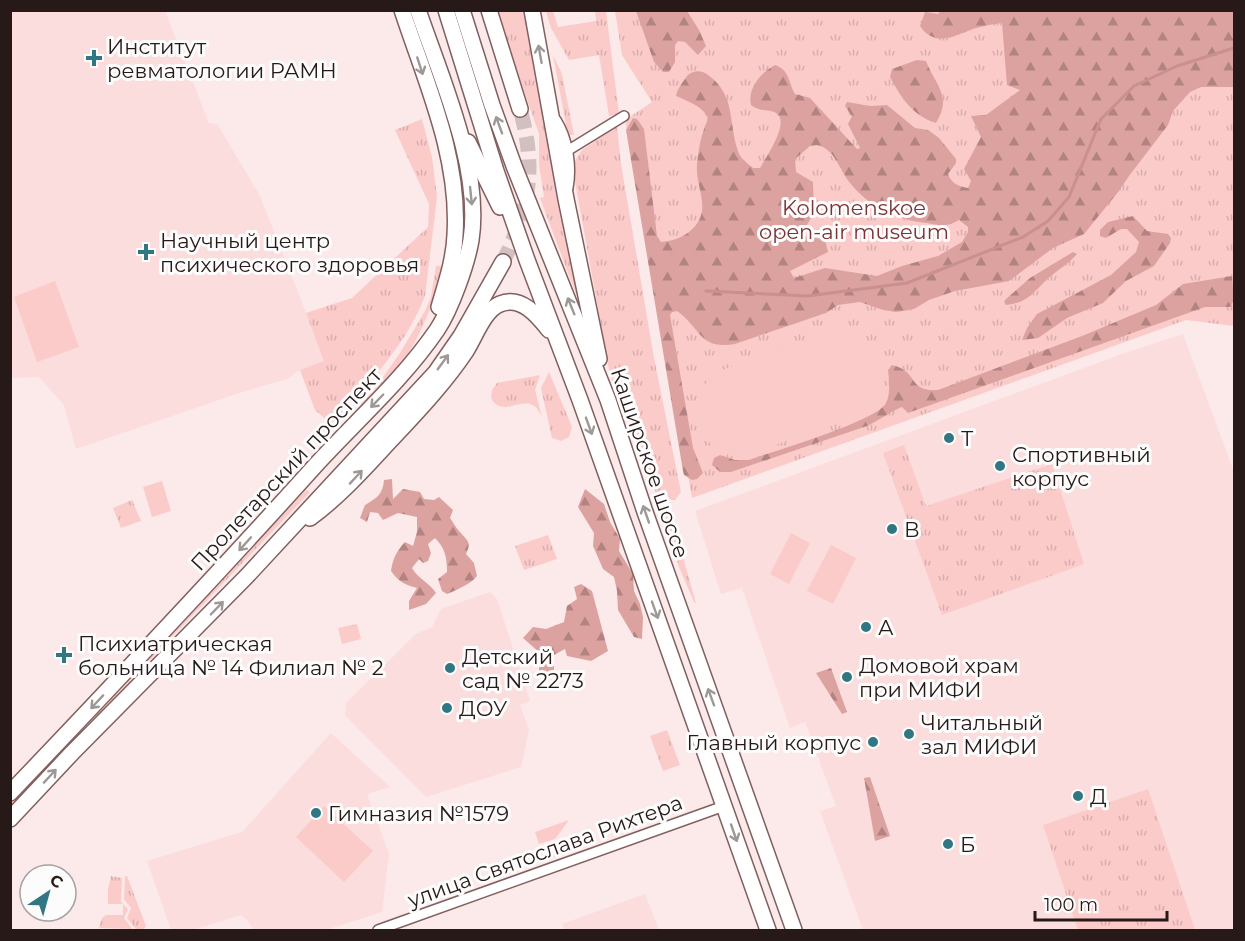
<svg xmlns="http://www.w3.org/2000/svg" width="1245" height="941" viewBox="0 0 1245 941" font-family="Montserrat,sans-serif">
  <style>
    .built { fill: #fadddc }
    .grass { fill: url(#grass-tufts) }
    .forest { fill: url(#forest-firs); fill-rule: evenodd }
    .garden { fill: #fbcbca }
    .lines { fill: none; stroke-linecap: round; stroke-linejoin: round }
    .stream { stroke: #c9908f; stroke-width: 3 }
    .primary-tunnel { stroke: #d1c0bf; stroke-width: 15; stroke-dasharray: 15 8; stroke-linecap: butt }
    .minor-casing { stroke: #815f5e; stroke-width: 12 }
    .primary-casing { stroke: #815f5e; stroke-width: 18 }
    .minor { stroke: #fff; stroke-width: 9 }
    .primary { stroke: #fff; stroke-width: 15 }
    .oneway { stroke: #9e9897 }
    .poi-dot { fill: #307683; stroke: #fcfcfc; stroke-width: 2 }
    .labels { text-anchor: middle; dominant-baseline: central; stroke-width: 6; stroke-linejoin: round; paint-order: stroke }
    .poi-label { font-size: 21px; fill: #271918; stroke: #fcfcfc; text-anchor: start }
    .park-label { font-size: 21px; fill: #7b3436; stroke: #fcfcfc }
    .street-label { font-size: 21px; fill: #271918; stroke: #fcfcfc }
  </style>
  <defs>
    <pattern id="grass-tufts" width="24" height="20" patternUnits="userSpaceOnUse" patternTransform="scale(1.5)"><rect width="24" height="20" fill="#fbcbca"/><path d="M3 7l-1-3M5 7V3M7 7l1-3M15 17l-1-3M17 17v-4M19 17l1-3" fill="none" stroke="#d7aead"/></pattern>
    <pattern id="forest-firs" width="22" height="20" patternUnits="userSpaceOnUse" patternTransform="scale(1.5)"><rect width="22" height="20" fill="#dca2a0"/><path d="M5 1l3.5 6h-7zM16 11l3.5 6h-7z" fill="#b28381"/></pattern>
  </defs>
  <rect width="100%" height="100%" fill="#fbeae9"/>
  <g class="built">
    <path d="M10 11H165L209 123 217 124 260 196 325 361 300 370 287 379 242 392 76 449 64 405 39 377 11 378Z"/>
    <path d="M1183 334 1234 472V930H863L820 811 836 806 805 722 790 728 742 588 721 594 695 511 1125 353Z"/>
    <path d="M490 592 497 599 530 701 520 705 529 730 521 767 426 797 345 715 346 703 416 634 432 627 441 609Z"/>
    <path d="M331 733 390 787 367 794 389 854 382 912 326 930H253L248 921 241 915 193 930H171L147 861 242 832Z"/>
    <path d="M645 894 659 930H564L562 924Z"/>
  </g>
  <g class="grass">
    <path d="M496 11H525L541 105 580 293 576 294 540 198 544 197 539 165V134Z"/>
    <path d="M546 11H553L558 27 596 21 595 11H606L619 114 609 116 599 55 569 60 551 28Z"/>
    <path d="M615 11H1234V326L1186 320 692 498 625 120 652 102 622 55Z"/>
    <path d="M553 55 562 74 574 135H568Z"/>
    <path d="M422 119 432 157 437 197 425 296C406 346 367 385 331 424L315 410 300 370 324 361 306 313 352 298 428 227 429 204 395 130Z"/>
    <path d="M617 126 621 164 654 358 681 492 675 500 666 499 656 494 610 375 572 165 582 150Z"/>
    <path d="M436 266H443C436 295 426 323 411 349 392 379 365 404 341 430L337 431 374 390 400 353 425 311 431 297Z"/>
    <path d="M549 372 572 427 569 437 561 441 552 438 541 388Z"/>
    <path d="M540 375 535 390 546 433C544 426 543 416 538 410 526 392 502 420 491 398L492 390 497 383Z"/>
    <path d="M904 445 926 506 1052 464 1084 564 942 615 883 453Z"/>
    <path d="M306 490 310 492 11 806V801Z"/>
    <path d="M132 500 141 521 121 528 113 508Z"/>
    <path d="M670 512 696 603 694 602 679 567 664 517 666 513Z"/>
    <path d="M548 535 557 559 524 570 515 546Z"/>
    <path d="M357 624 361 639 342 644 338 628Z"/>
    <path d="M667 730 680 765 663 771 650 736Z"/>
    <path d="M1148 789 1195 930H1078L1043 825Z"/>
    <path d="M569 820 555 839 539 844 535 832Z"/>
    <path d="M577 835 581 847 547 860 554 843Z"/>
    <path d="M111 876 122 878 121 902 128 909 124 918 132 929 99 928 102 918 106 915H123V904H108V889Z"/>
    <path d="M125 876H127L146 926 143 930 136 929 127 918 131 908 124 899Z"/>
  </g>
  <g class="forest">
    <path d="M941 10 1234 11V87H1201L1190 92 1173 111 1168 125 1129 176 1119 191 1084 234 1053 248 1009 281 955 291 929 300 914 309 896 312 883 310 860 302 838 305 826 313 735 344C699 350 701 328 677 311L672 312 670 315 693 448 703 473 697 479 692 480 684 475 683 471 626 130 633 118 637 119 644 129 657 236 661 242C683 241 705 226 702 202 701 190 696 178 697 165 698 154 700 140 704 129 705 125 709 120 707 116 702 106 685 100 676 96 677 89 683 82 687 76 693 70 702 70 708 75 736 95 728 122 738 151 740 158 747 163 753 168H760C766 157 793 119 774 112 765 109 761 112 751 105 747 89 761 72 775 65 790 70 788 82 795 94L810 98 857 149 860 148 848 124 852 116 845 106 847 102 870 106 887 105 915 128 928 130 939 138 956 159V163L948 174C952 184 958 186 968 188L971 181 964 169 981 137 971 116 986 115 1020 90 1007 85 1002 23C993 24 982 26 973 29 954 36 935 48 920 26L925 12 938 14ZM817 145C835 149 839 169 850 183 869 207 897 220 927 223 933 224 940 226 946 225 950 225 955 222 959 220L968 227V232L962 242 938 256 902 266 877 276 825 268 794 278 790 271 828 252 825 240 801 235 814 213 813 182 796 172 795 159 810 146Z"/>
    <path d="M636 11H687L699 30 706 46 698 55 685 42 678 41 675 45V62L669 72H663L654 62Z"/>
    <path d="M917 60 926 61C935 85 953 96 936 123 912 115 902 99 890 77L892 69Z"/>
    <path d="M1133 216 1147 231 1168 234 1171 238 1170 243 1154 266 1126 281 1103 303 1067 318 1038 338 1022 340 1027 328 1037 314 1111 275 1136 252 1139 242 1127 229H1121L1106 238 1100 236V230L1108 222Z"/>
    <path d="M1073 252 1077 254C1069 263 1061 268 1052 275 1035 289 1030 303 1006 305L1004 302 1006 299 1030 278Z"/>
    <path d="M1232 276 1234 300 1230 307H1205L908 413 902 407C895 409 876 422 867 426L731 472H720L712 465 714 458 720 455 735 460H749C772 452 877 421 886 403 891 392 889 381 888 370L892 365C919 371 907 392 938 390L1082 336 1156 305 1183 284Z"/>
    <path d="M392 479 393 499 403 489 420 492 424 499 434 500 439 497 453 510 450 518C453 522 456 528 459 531 467 540 472 542 466 554L474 563 477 576C471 584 456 590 447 594L442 591 438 579 447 572C447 557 445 548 435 538L428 544 431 553 428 561 423 563 419 559 412 568C418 579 429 582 436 593L426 604 409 610V601L417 588C405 585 398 581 391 571 393 558 396 552 405 542L413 546 417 532V517L398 513 383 520 378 513 370 512 367 522 360 518 365 505C377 498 383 494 384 480Z"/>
    <path d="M585 489 604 504 610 522 620 539 619 551 633 574 634 591 640 604 643 617 642 639 634 637 618 610 617 591 614 577 603 569 593 546 594 533 578 507Z"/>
    <path d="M581 584 592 591 608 651 591 661 567 656 565 649 554 655V673L547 679 539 673 540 653 523 638 533 627 546 629 564 622 567 606 577 599 574 587Z"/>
    <path d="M831 668 847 712 842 714 816 673Z"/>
    <path d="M870 777 890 836 875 841 864 778Z"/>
  </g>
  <g class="garden">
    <path d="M55 281 79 347 37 362 14 297Z"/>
    <path d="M833 332C888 330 904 395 854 418L746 455C692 457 676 392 725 369Z"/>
    <path d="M162 481 171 511 152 517 143 487Z"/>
    <path d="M791 533 810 543 789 584 770 574Z"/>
    <path d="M831 545 856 558 833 604 807 591Z"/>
    <path d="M324 806 373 851 344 882 296 837Z"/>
  </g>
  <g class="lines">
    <path class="stream" d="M706 291 808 296 907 283 1023 237 1048 221 1069 197 1101 119 1134 86 1177 66 1234 48"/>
    <path class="primary-tunnel" d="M503 262C529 207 537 170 520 109"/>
    <defs>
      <g id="minor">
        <path d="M556 120C568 139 572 166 568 188"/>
        <path d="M567 151 624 116"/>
        <path d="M378 930 724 806"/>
      </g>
      <g id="primary">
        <path d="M402 10C426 83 460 157 455 235 454 260 446 283 439 307"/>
        <path d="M446 10 496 171 527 260 580 400 768 930"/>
        <path d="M462 10 492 105 514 166 608 400 645 512 794 930"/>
        <path d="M489 10 520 109"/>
        <path d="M532 10 566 199 599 359"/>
        <path d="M468 142 500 207"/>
        <path d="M310 518C340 496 364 469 389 442 416 413 444 384 466 351 475 337 484 310 500 304 521 295 538 316 549 330"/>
        <path d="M10 793C113 685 215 577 314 467 355 422 402 381 437 330 451 309 467 264 471 240 482 168 441 78 418 10"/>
        <path d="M10 819 72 753 246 577 436 372 461 336 503 262"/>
      </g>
    </defs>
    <use href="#minor" class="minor-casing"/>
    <use href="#primary" class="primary-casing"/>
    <use href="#minor" class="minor"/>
    <use href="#primary" class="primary"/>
  </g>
  <defs><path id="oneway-shaft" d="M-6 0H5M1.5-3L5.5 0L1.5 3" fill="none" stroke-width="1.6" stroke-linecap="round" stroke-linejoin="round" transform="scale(1.5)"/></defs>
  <g class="oneway">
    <use href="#oneway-shaft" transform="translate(540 54) rotate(-100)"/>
    <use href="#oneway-shaft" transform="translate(420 66) rotate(72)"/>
    <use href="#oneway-shaft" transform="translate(499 125) rotate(-110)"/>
    <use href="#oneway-shaft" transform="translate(471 196) rotate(84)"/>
    <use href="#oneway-shaft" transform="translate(571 306) rotate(-112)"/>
    <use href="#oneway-shaft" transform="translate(443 362) rotate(-54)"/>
    <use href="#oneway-shaft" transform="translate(377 401) rotate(134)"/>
    <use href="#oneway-shaft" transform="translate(589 426) rotate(70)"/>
    <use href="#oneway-shaft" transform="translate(356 477) rotate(-47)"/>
    <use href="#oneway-shaft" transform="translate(646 514) rotate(-109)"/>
    <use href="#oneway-shaft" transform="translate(245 544) rotate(132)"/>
    <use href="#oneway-shaft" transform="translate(217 608) rotate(-46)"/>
    <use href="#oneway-shaft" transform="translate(655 610) rotate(70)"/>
    <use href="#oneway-shaft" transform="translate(711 697) rotate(-110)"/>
    <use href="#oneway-shaft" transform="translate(97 702) rotate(133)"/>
    <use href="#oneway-shaft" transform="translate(50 776) rotate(-47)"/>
    <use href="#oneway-shaft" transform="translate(734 833) rotate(71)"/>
  </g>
  <g class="poi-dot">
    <path d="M91 49h6v6h6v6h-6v6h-6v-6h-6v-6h6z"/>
    <path d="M143 243h6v6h6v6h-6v6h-6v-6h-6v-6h6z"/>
    <circle cx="949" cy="438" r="6"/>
    <circle cx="1000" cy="466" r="6"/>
    <circle cx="892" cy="529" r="6"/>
    <circle cx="866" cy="627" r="6"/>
    <path d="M61 646h6v6h6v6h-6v6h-6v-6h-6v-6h6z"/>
    <circle cx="450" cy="668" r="6"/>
    <circle cx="847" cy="677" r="6"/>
    <circle cx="447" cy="708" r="6"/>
    <circle cx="909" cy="734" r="6"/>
    <circle cx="873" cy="742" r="6"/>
    <circle cx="1078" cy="796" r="6"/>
    <circle cx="316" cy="813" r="6"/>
    <circle cx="948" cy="844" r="6"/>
  </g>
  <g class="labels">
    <g class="poi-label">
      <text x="107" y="46">Институт<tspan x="107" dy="24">ревматологии РАМН</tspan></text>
      <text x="160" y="240">Научный центр<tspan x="160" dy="24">психического здоровья</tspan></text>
      <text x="961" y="438">Т</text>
      <text x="1012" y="454">Спортивный<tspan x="1012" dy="24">корпус</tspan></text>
      <text x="904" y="529">В</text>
      <text x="878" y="627">А</text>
      <text x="78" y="643">Психиатрическая<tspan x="78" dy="24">больница № 14 Филиал № 2</tspan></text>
      <text x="462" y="656">Детский<tspan x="462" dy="24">сад № 2273</tspan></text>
      <text x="859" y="665">Домовой храм<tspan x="859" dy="24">при МИФИ</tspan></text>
      <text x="459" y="708">ДОУ</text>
      <text x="921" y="722">Читальный<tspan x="921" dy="24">зал МИФИ</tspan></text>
      <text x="861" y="742" text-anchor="end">Главный корпус</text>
      <text x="1090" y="796">Д</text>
      <text x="328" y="813">Гимназия №1579</text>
      <text x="960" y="844">Б</text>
    </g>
    <g class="park-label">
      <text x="854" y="207">Kolomenskoe<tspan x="854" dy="24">open-air museum</tspan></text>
    </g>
    <g class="street-label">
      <text transform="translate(650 463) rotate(71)">Каширское шоссе</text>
      <text transform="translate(286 469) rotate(-47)">Пролетарский проспект</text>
      <text transform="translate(545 851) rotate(-20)">улица Святослава Рихтера</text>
    </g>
  </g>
  <rect width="1245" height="941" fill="none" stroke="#271918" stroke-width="24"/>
  <g transform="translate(48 893) rotate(36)"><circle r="28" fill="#fcfcfc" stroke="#a7a1a1" stroke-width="1.5"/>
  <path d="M0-4.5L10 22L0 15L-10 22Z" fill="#307683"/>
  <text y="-9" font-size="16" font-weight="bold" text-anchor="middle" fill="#271918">С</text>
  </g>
  <path d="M1035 911v9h132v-9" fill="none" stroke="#271918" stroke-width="3"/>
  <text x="1044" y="911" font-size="18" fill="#271918" stroke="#fcfcfc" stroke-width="4.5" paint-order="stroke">100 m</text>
</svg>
